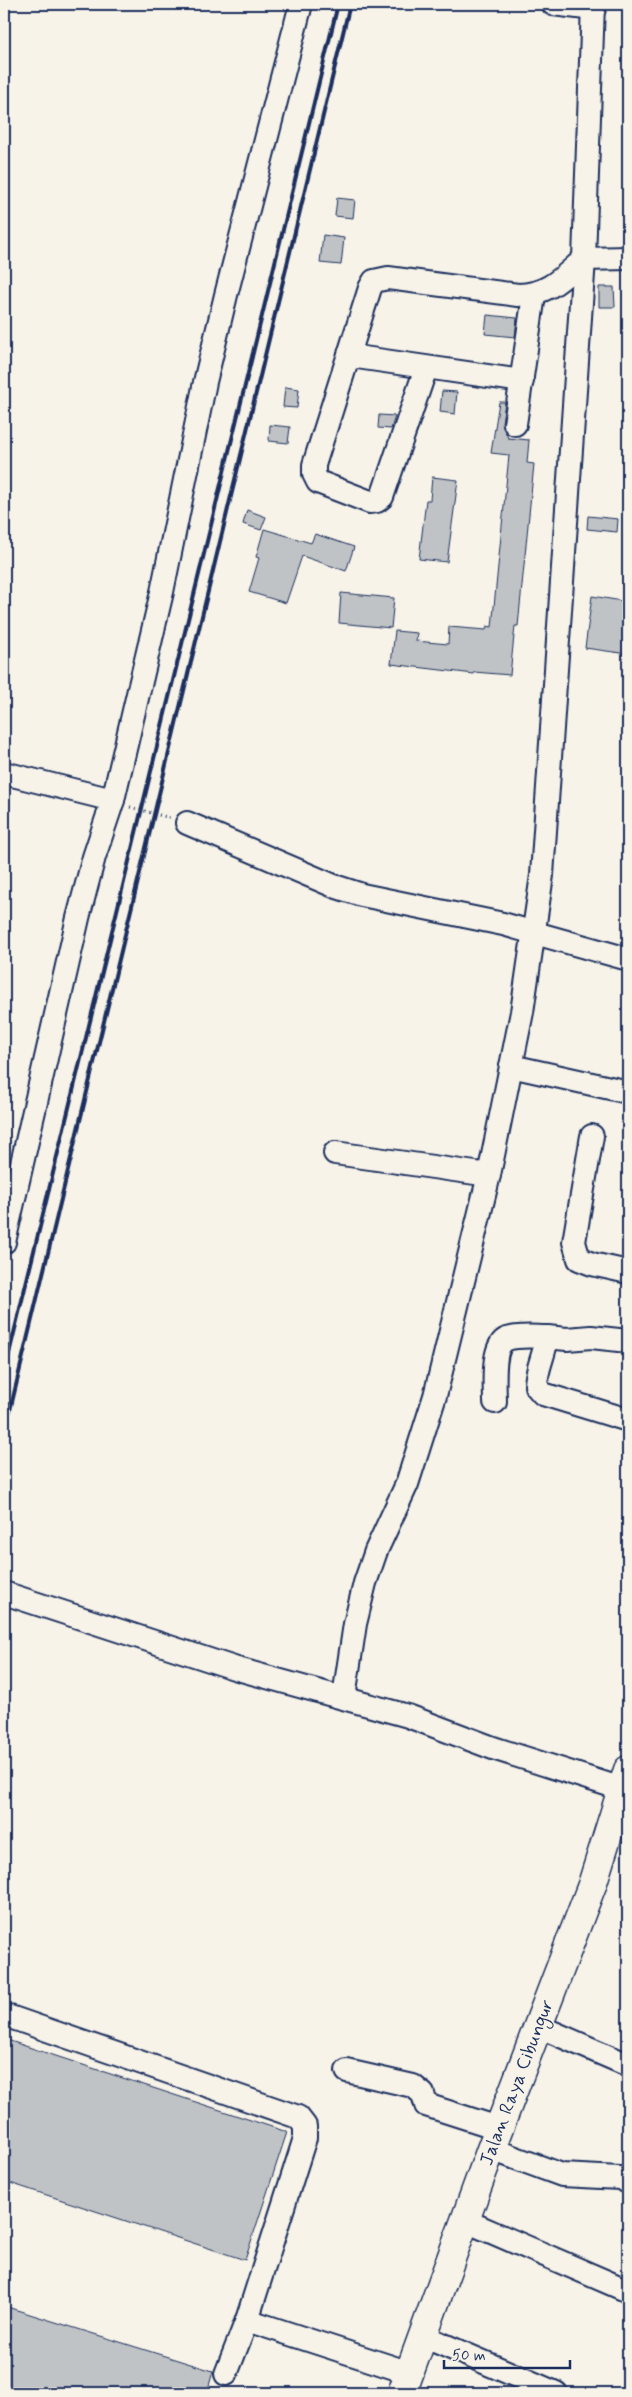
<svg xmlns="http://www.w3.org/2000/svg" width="632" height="2397" viewBox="0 0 632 2397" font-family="Mynerve,sans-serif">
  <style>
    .building { fill: #c0c3c5; stroke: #1b2f5e }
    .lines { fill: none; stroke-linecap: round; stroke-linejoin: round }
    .minor-casing { stroke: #1b2f5e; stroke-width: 26 }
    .highway-casing { stroke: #1b2f5e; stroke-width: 31 }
    .path { stroke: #1b2f5e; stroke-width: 3; stroke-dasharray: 1 4; stroke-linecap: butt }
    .minor { stroke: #f7f3e8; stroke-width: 22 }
    .highway { stroke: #f7f3e8; stroke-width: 28 }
    .rail { stroke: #1b2f5e; stroke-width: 4 }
    .labels { text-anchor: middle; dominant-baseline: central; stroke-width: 4; stroke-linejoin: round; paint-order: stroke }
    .street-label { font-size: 19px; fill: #1b2f5e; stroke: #f7f3e8 }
  </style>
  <rect width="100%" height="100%" fill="#f7f3e8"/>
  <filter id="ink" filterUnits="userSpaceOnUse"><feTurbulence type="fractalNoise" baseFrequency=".02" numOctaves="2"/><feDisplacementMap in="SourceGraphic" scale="10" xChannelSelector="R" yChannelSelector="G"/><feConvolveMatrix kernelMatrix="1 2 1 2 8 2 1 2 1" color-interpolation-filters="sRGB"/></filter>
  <g filter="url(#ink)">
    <g class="building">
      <path d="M337 198 355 200 353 218 335 216Z"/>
      <path d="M323 235 344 238 341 265 320 263Z"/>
      <path d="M599 287H614L615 307H599Z"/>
      <path d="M487 315 517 318 515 337 485 334Z"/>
      <path d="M285 387 299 389 297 408 283 407Z"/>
      <path d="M442 391 457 392 455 414 440 412Z"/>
      <path d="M499 402H505L502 423 508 438 529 440 527 463 534 464 518 626H515L510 675 474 672V674L391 664 395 631 417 633 416 641 448 644 449 627 486 630 487 626 492 627 509 455 491 453Z"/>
      <path d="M379 415 395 416 391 429 378 428Z"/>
      <path d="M270 425 290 427 288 443 269 441Z"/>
      <path d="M432 477 458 480 447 562 419 559 426 500H430Z"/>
      <path d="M247 510 266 517 261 530 243 524Z"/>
      <path d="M588 516 618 519 617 532 587 529Z"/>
      <path d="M264 529 311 543 315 534 354 547 346 571 302 556 286 603 249 592 259 558 256 557Z"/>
      <path d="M341 593 394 598 391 628 339 623Z"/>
      <path d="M592 596 628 602V654L585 648Z"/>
      <path d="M4 2039 287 2132 245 2260 4 2181Z"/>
      <path d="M4 2306 213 2371 207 2393H4Z"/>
    </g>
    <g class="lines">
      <defs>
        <g id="minor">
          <path d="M553 4 594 9"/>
          <path d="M593 4 584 259 628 258"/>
          <path d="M350 356 522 381"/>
          <path d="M426 368 382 497 377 501 370 502 318 482 314 474V465L370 288 374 281 388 278 518 295C548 295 563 277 584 259"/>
          <path d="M515 424 534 295"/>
          <path d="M4 773 113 800"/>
          <path d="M187 823 334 886 362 895 503 924 628 959"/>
          <path d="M511 1066 628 1092"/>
          <path d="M592 1136 574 1242 579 1259 592 1264 628 1272"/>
          <path d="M335 1153 489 1175"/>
          <path d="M4 1242 78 918 94 857 113 800 162 592 205 382 226 295 301 4"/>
          <path d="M628 1341 591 1337 567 1339 547 1337C545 1354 536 1369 536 1386L543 1394 628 1420"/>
          <path d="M495 1402C495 1387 491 1345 507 1339 519 1335 535 1337 547 1337"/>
          <path d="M4 1593 234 1668 408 1716 493 1748 622 1789"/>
          <path d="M344 1697 355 1624 365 1583 376 1551 407 1484 435 1396 489 1175 522 1012 542 875 584 259"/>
          <path d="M10 2017 298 2117 305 2126V2138L247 2320 410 2373"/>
          <path d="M538 2026 628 2065"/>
          <path d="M347 2071 413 2086 423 2094 426 2105 498 2128"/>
          <path d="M491 2149 562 2175 620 2178 628 2182"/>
          <path d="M466 2221 628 2291"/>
          <path d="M423 2336 556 2393"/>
          <path d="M226 2374 247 2320"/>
        </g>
        <g id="highway">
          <path id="s1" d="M402 2393 491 2149 592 1885 628 1770"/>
        </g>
      </defs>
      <use href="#minor" class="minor-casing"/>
      <use href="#highway" class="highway-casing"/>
      <path class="path" d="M130 807 170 818"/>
      <use href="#minor" class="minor"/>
      <use href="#highway" class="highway"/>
      <g class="rail">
        <path d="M4 1374 338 4"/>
        <path d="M4 1435 350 4"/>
      </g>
    </g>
  </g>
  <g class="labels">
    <g class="street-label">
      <text stroke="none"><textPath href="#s1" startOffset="331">Jalan Raya Cibungur</textPath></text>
    </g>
  </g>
  <rect width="632" height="2397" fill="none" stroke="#f7f3e8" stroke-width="20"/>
  <rect x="10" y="10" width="612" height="2377" fill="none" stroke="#1b2f5e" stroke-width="2" filter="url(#ink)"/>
  <path d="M444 2360v8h126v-8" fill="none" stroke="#1b2f5e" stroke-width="2.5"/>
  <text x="452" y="2360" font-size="15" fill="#1b2f5e" stroke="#f7f3e8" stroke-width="4" paint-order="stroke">50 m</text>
</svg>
